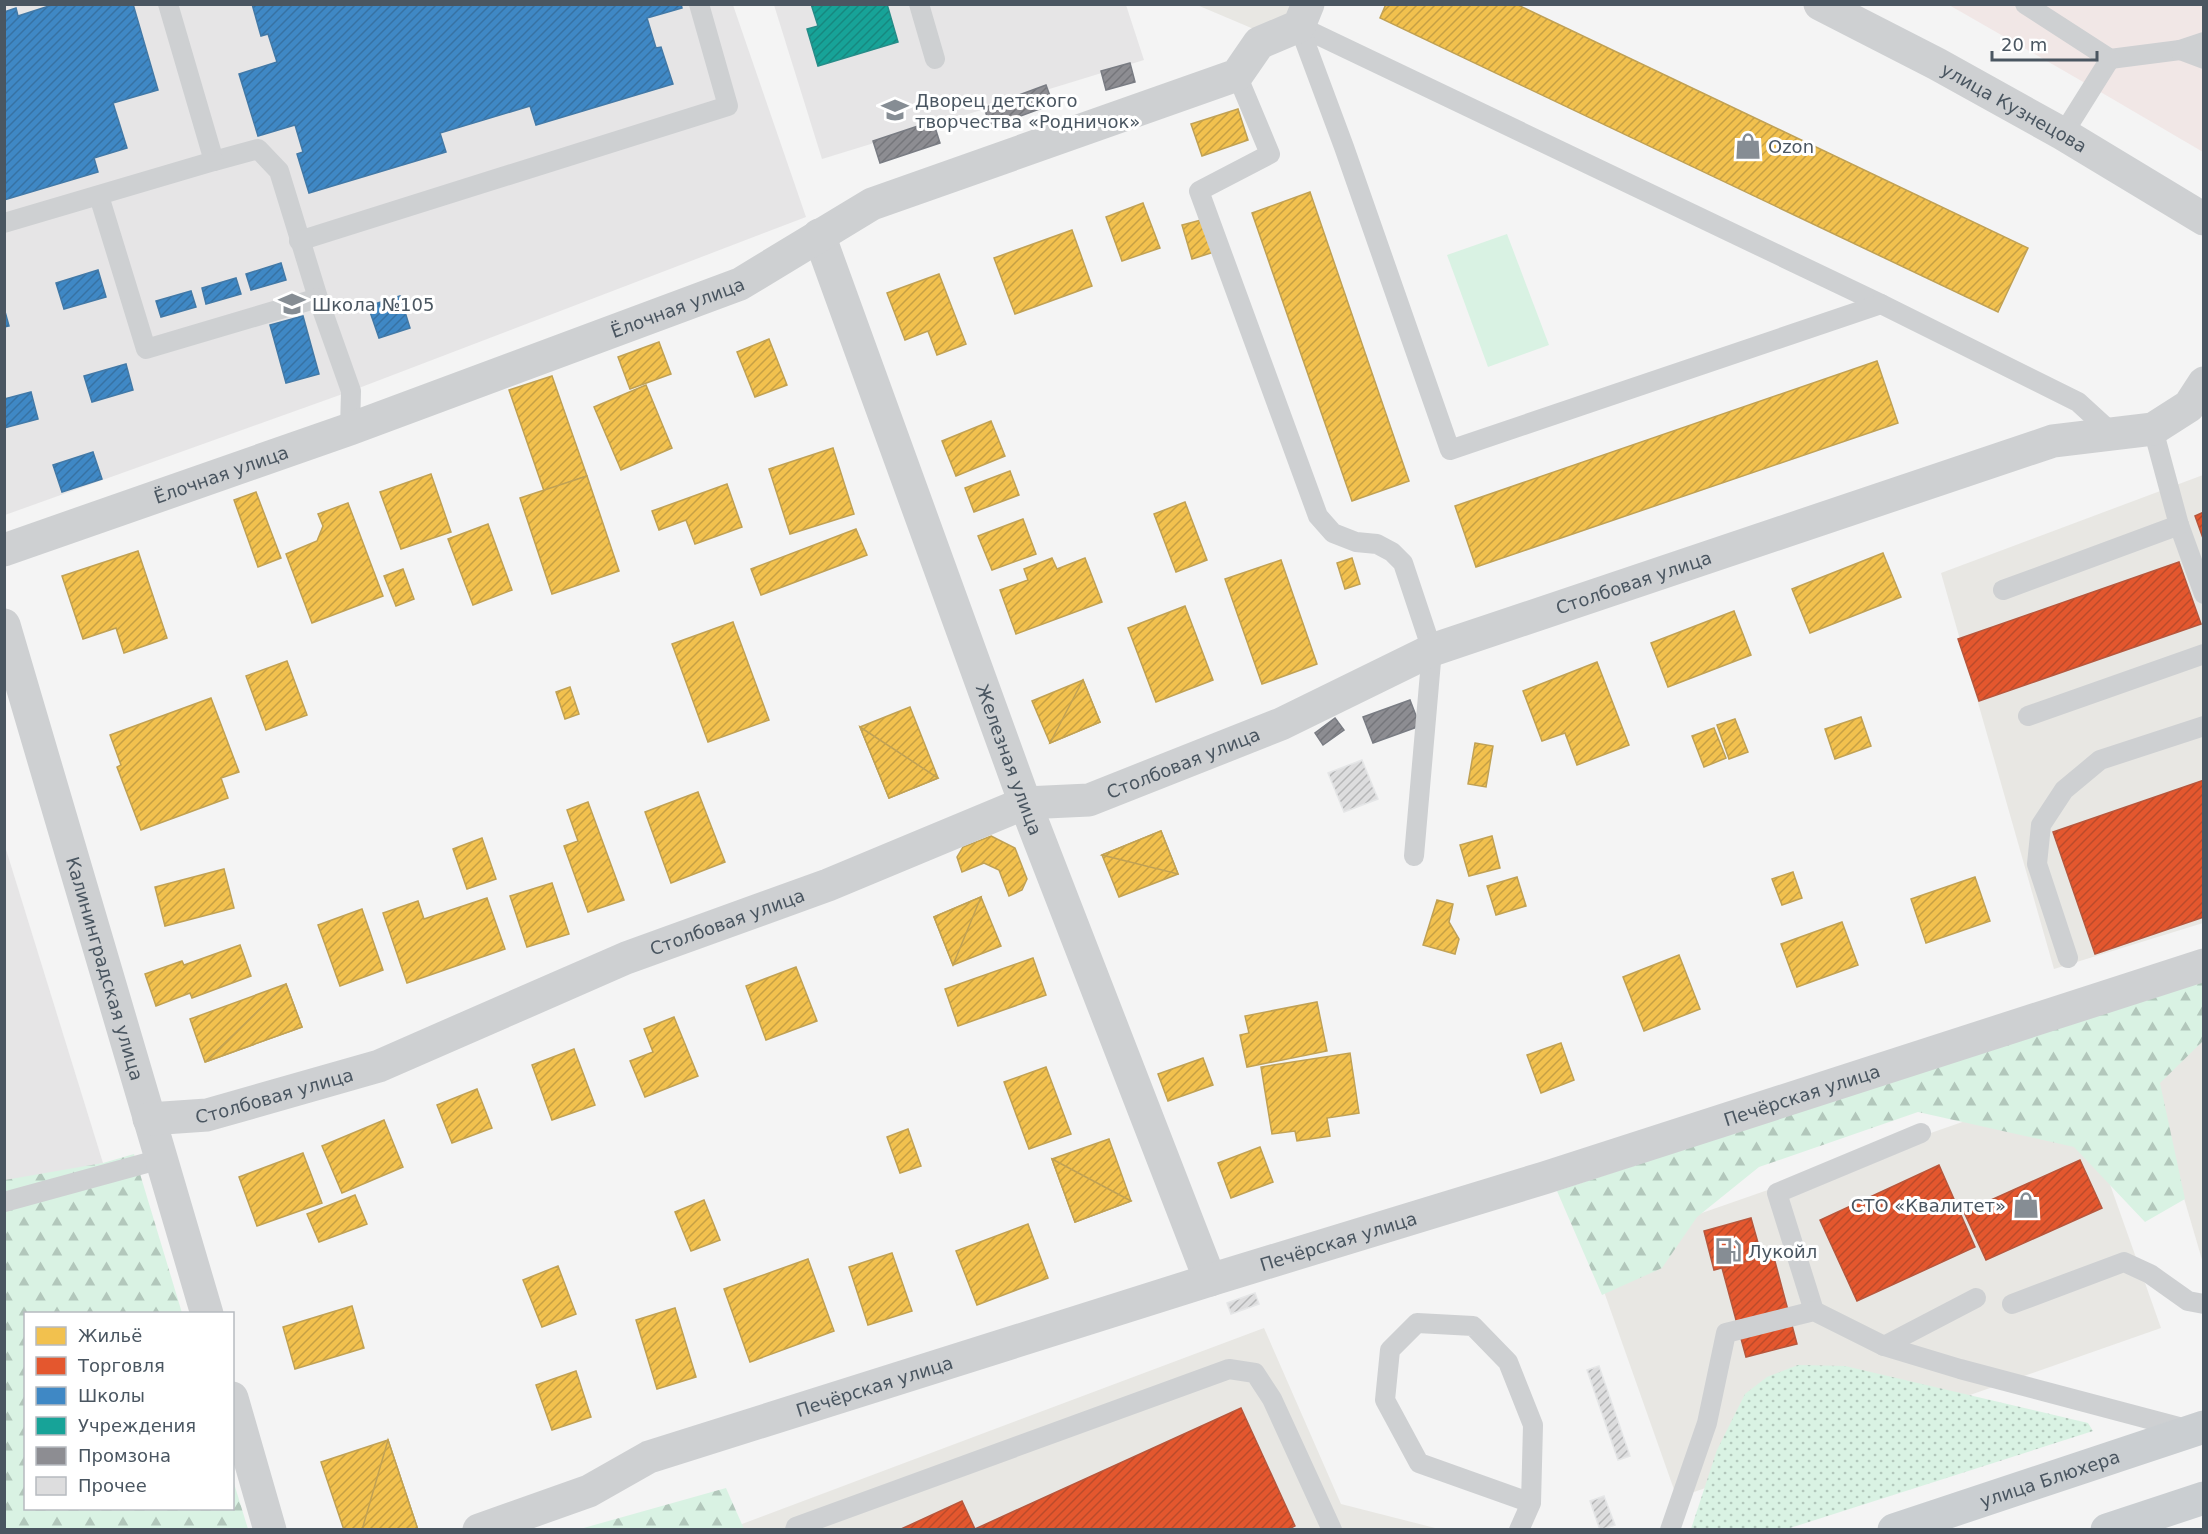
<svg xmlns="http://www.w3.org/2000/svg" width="2208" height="1534" viewBox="0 0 2208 1534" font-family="'DejaVu Sans',sans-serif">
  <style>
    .commercial { fill: #e8e7e3 }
    .education { fill: #e6e5e6 }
    .medical { fill: #f1e7e6 }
    .grass { fill: url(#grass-dots) }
    .forest { fill: url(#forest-firs) }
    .pitch { fill: #d9f2e3 }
    .homes { fill: url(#homes-hatch); stroke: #c0a154; stroke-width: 1.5 }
    .shops { fill: url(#shops-hatch); stroke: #b6573d; stroke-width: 1.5 }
    .schools { fill: url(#schools-hatch); stroke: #4279a7; stroke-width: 1.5 }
    .public { fill: url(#public-hatch); stroke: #268c88; stroke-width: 1.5 }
    .industry { fill: url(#industry-hatch); stroke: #797c83; stroke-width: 1.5 }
    .building { fill: url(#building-hatch); stroke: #e5e6e7; stroke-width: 1.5 }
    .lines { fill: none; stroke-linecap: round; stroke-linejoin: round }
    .service { stroke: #ced0d2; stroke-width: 20 }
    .minor { stroke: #ced0d2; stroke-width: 33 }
    .tertiary { stroke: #ced0d2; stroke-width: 33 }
    .primary { stroke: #caced1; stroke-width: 33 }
    .labels { text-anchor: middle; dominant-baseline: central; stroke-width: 6; stroke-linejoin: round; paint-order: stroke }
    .poi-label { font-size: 18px; fill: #4a5661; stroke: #fff; text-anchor: start }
    .street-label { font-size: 18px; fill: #4a5661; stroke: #fff }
  </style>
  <defs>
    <pattern id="grass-dots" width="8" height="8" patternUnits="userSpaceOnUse" patternTransform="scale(1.5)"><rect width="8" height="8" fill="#d9f2e3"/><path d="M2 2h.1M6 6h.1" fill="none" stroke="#b2c7bb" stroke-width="1.8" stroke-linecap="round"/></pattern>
    <pattern id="forest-firs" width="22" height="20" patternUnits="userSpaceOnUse" patternTransform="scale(1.5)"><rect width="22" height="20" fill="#d9f2e3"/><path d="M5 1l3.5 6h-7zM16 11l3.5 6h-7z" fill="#b2c7bb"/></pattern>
    <pattern id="homes-hatch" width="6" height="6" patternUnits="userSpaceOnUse" patternTransform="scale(1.5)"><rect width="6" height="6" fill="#f2c14e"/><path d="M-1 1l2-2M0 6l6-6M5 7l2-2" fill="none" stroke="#c6a044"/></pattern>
    <pattern id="shops-hatch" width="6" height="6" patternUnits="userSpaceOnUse" patternTransform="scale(1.5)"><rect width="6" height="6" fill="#e4572e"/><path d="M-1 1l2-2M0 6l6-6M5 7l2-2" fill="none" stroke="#bb4b2b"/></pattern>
    <pattern id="schools-hatch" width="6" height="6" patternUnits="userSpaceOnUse" patternTransform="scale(1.5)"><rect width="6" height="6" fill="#3f88c5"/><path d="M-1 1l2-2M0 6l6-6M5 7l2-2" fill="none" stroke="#3772a3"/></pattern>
    <pattern id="public-hatch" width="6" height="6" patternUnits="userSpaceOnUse" patternTransform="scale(1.5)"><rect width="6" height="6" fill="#17a398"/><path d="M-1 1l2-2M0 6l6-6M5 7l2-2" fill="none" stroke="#17887f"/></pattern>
    <pattern id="industry-hatch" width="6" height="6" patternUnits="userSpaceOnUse" patternTransform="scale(1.5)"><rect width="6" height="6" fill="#8d8d92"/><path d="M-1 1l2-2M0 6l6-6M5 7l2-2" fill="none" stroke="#75767b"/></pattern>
    <pattern id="building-hatch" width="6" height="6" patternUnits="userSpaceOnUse" patternTransform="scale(1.5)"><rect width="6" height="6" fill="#ddddde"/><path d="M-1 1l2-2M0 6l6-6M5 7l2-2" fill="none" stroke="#b5b6b7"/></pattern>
  </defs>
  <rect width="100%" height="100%" fill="#f4f4f4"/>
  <g class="commercial">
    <path d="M1197 5H1295L1280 40Z"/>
    <path d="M2203 475V923L2054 969 1941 573Z"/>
    <path d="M2203 1020V1263L2139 1045Z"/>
    <path d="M2074 1083 2161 1328 1677 1498 1590 1252Z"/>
    <path d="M1264 1328 1341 1504 1439 1529 726 1530Z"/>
  </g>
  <g class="education">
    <path d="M5 5H733L806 217 351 391 5 515Z"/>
    <path d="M774 5H1126L1144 60 822 159Z"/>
    <path d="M4 843 103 1163 4 1187Z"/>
  </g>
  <path class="medical" d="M1949 5H2203V152L2092 87Z"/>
  <path class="grass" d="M1798 1365 1845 1366 2088 1423 2093 1431 1787 1529H1691L1717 1450 1745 1394 1767 1377Z"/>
  <g class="forest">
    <path d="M2203 978V1041L2160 1083 2185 1199 2145 1222 2074 1147 1918 1112 1759 1167 1697 1217 1662 1268 1602 1295 1557 1191Z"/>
    <path d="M134 1154 182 1313 26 1314V1508H232L233 1480 248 1529 5 1530V1180L103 1163Z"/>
    <path d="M726 1488 744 1529H580Z"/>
  </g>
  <path class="pitch" d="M1507 234 1549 345 1488 367 1447 255Z"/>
  <g class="homes">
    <path d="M1386 4H1516L2028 248 1998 312 1380 18Z"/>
    <path d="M1238 109 1248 140 1202 156 1191 124Z"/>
    <path d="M1310 192 1409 481 1352 501 1252 213Z"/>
    <path d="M1143 203 1160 248 1122 261 1106 217Z"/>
    <path d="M1205 219 1214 252 1192 259 1182 225Z"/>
    <path d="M1072 230 1092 286 1015 314 994 258Z"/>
    <path d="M939 274 966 344 937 355 928 331 905 340 887 293Z"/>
    <path d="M769 339 787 385 755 397 737 352Z"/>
    <path d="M659 342 671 374 630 389 618 357Z"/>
    <path d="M1877 361 1898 423 1476 567 1455 506Z"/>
    <path d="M552 376 587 476 544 491 509 390Z"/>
    <path d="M646 385 672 448 621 470 594 407Z"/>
    <path d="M991 421 1005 456 956 476 942 441Z"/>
    <path d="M833 448 854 514 790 534 769 469Z"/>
    <path d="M1010 471 1019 495 974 512 965 488Z"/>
    <path d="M431 474 451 532 401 549 380 492Z"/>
    <path d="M587 476 619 571 552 594 520 498Z"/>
    <path d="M727 484 742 527 695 544 686 520 659 530 652 511Z"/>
    <path d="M256 492 281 558 258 567 234 500Z"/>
    <path d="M1185 502 1207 560 1176 572 1154 514Z"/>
    <path d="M348 503 383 596 312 623 286 554 317 541 323 526 318 514Z"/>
    <path d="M1023 519 1036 554 992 570 978 536Z"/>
    <path d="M488 524 512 590 473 605 448 539Z"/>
    <path d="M856 529 867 555 761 595 751 569Z"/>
    <path d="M138 551 167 638 124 653 116 628 83 639 62 576Z"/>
    <path d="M1883 553 1901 597 1810 633 1792 589Z"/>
    <path d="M1052 558 1057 569 1085 558 1102 602 1016 634 1000 590 1028 580 1024 569Z"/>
    <path d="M1352 558 1360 584 1345 589 1337 563Z"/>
    <path d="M1281 560 1317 664 1262 684 1225 579Z"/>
    <path d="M403 569 414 599 396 606 384 576Z"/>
    <path d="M1185 606 1213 680 1156 702 1128 628Z"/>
    <path d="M1734 611 1751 655 1668 687 1651 643Z"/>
    <path d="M733 622 769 720 708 742 672 644Z"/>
    <path d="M287 661 307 715 266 730 246 676Z"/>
    <path d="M1597 662 1629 745 1577 765 1565 733 1542 741 1523 691Z"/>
    <path d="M1083 680 1100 722 1050 743 1032 701Z"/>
    <path d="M1083 680 1100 722 1050 743Z"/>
    <path d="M570 687 579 714 565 719 556 692Z"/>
    <path d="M211 698 239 772 221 778 228 798 141 830 117 767 121 765 110 735Z"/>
    <path d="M910 707 938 778 889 798 860 727Z"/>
    <path d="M1861 717 1871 746 1835 759 1825 729Z"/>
    <path d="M1735 719 1748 752 1729 759 1717 725Z"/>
    <path d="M860 727 938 778 889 798Z"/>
    <path d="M1714 728 1726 758 1704 767 1692 736Z"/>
    <path d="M1475 743 1493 746 1486 787 1468 784Z"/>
    <path d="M698 792 725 862 671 883 645 812Z"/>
    <path d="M588 802 624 900 588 912 564 846 578 841 567 810Z"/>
    <path d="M1161 831 1178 874 1119 897 1102 855Z"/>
    <path d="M1161 831 1178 874 1102 855Z"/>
    <path d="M991 836 1015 848 1027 879 1022 890 1009 896 999 870 984 863 962 872 957 857 963 847Z"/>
    <path d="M1492 836 1500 868 1469 876 1460 845Z"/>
    <path d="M482 838 496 879 467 889 453 849Z"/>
    <path d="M224 869 234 908 165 926 155 887Z"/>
    <path d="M1793 872 1802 898 1782 905 1772 879Z"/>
    <path d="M1517 877 1526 906 1496 915 1487 886Z"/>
    <path d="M1975 877 1990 921 1926 943 1911 899Z"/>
    <path d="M552 883 569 934 527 947 510 896Z"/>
    <path d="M981 897 1001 946 953 965 934 917Z"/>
    <path d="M981 897 953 965 934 917Z"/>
    <path d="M487 898 505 949 407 983 383 913 418 901 424 919Z"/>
    <path d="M1437 900 1453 904 1449 922 1459 939 1455 954 1423 945Z"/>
    <path d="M362 909 383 970 340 986 318 925Z"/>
    <path d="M1842 922 1858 965 1797 987 1781 944Z"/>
    <path d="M240 945 251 976 192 998 190 993 156 1006 145 974 182 961 184 965Z"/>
    <path d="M1679 955 1700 1009 1644 1031 1623 977Z"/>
    <path d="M1033 958 1046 995 958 1026 945 989Z"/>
    <path d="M796 967 817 1021 766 1040 746 986Z"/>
    <path d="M286 984 302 1027 205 1062 190 1019Z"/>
    <path d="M286 984 302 1027 205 1062Z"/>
    <path d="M1317 1002 1327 1051 1247 1067 1240 1035 1249 1033 1245 1016Z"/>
    <path d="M674 1017 698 1076 645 1097 630 1061 653 1052 644 1029Z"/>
    <path d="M1561 1043 1574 1080 1541 1093 1527 1055Z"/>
    <path d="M574 1049 595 1105 552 1120 532 1065Z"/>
    <path d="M1350 1053 1359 1113 1327 1118 1330 1136 1297 1141 1295 1131 1272 1134 1261 1067Z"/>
    <path d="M1203 1058 1213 1085 1168 1101 1158 1074Z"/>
    <path d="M1046 1067 1071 1134 1029 1149 1004 1082Z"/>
    <path d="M477 1089 492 1128 452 1143 437 1105Z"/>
    <path d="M384 1120 403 1167 342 1193 322 1146Z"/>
    <path d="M908 1129 921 1166 900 1173 887 1137Z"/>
    <path d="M1109 1139 1131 1201 1075 1222 1052 1159Z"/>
    <path d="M1260 1147 1273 1182 1231 1198 1218 1163Z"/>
    <path d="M303 1153 322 1203 257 1226 239 1177Z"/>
    <path d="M1052 1159 1131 1201 1075 1222Z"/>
    <path d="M355 1195 367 1224 319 1242 307 1214Z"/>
    <path d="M704 1200 720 1240 691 1251 675 1212Z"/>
    <path d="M1028 1224 1048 1278 977 1305 956 1251Z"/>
    <path d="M892 1253 912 1311 868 1325 849 1267Z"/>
    <path d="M808 1259 834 1331 750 1362 724 1289Z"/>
    <path d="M558 1266 576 1314 542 1327 523 1280Z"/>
    <path d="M352 1306 364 1348 295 1369 283 1327Z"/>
    <path d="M675 1308 696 1377 657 1389 636 1320Z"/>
    <path d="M576 1371 591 1417 552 1430 536 1385Z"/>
    <path d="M388 1440 418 1530H344L321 1462Z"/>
    <path d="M388 1440 418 1530H362Z"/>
  </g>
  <g class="shops">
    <path d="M2204 512V541L2195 516Z"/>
    <path d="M2179 562 2201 624 1979 701 1958 639Z"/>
    <path d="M2204 780V917L2095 954 2053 832Z"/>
    <path d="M2080 1160 2102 1208 1986 1260 1964 1212Z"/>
    <path d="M1939 1165 1975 1247 1857 1301 1820 1220Z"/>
    <path d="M1751 1218 1762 1257 1714 1270 1704 1231Z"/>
    <path d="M1773 1254 1797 1344 1746 1357 1722 1268Z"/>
    <path d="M1241 1408 1295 1526 1287 1530H899L962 1501 975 1529Z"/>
  </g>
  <g class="schools">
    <path d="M55 4H133L158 90 113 103 127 148 94 158 98 172 4 200V12L16 8 18 16Z"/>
    <path d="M252 4H681L682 8 647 18 656 48 661 47 673 84 536 125 530 106 440 133 446 152 309 193 297 154 303 152 295 125 258 136 239 74 277 62 268 34 261 36Z"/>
    <path d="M281 263 286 280 251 290 246 274Z"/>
    <path d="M98 270 106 297 64 309 56 283Z"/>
    <path d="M236 278 241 294 206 304 202 288Z"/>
    <path d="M191 291 196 307 161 317 156 301Z"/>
    <path d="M400 296 410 328 379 338 368 306Z"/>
    <path d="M4 308 9 326 4 327Z"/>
    <path d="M303 316 319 374 286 383 270 325Z"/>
    <path d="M126 364 133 390 92 402 84 376Z"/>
    <path d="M31 392 38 419 4 428V399Z"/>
    <path d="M93 452 102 479 62 492 53 465Z"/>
  </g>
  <path class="public" d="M811 4H887L898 42 818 66 807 29 818 26Z"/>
  <g class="industry">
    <path d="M1130 63 1135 82 1106 90 1101 71Z"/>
    <path d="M1046 85 1053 104 991 127 984 108Z"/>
    <path d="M933 121 940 143 880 163 873 141Z"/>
    <path d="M1410 700 1420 726 1373 743 1363 717Z"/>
    <path d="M1335 718 1344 730 1323 745 1315 733Z"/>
  </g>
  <g class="building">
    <path d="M1362 760 1378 799 1344 812 1328 773Z"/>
    <path d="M1255 1293 1259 1304 1231 1314 1227 1303Z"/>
    <path d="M1599 1366 1630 1456 1618 1460 1587 1370Z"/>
    <path d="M1604 1496 1615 1525 1600 1530 1590 1501Z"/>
  </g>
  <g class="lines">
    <g class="service">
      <path d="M168 4 214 161 258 149 279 171 318 298 351 391 350 429"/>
      <path d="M919 4 935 59"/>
      <path d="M2025 4 2110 59 2180 50"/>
      <path d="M1299 26 1881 304 2078 402 2113 434"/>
      <path d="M1299 26 1344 147 1450 450 1881 304"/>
      <path d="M2204 42 2180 50 2204 59"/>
      <path d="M1237 75 1270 154 1199 191 1318 516 1333 533 1356 542 1377 544 1392 552 1403 563 1432 650 1414 856"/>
      <path d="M2063 134 2110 59"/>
      <path d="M99 196 146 349 318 298"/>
      <path d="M4 223 214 161"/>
      <path d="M299 241 728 106 699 4"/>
      <path d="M2153 429 2179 525 2204 594"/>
      <path d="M2003 590 2179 525"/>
      <path d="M2028 716 2204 654"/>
      <path d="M2068 958 2037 864 2041 825 2064 790 2100 760 2204 726"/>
      <path d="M4 1202 161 1159"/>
      <path d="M2012 1304 2124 1262 2150 1274 2188 1301 2204 1304"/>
      <path d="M1814 1311 1777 1193 1921 1133"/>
      <path d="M1884 1346 1976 1298"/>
      <path d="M795 1530 796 1527 1229 1369 1255 1373 1272 1399 1332 1530"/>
      <path d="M1519 1530 1531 1503 1533 1425 1508 1362 1473 1326 1417 1323 1390 1350 1385 1400 1419 1463 1531 1503"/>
      <path d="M1670 1530 1707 1423 1726 1333 1814 1311 1884 1346 1960 1369 2190 1430"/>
    </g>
    <g class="minor">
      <path id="s1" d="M819 235 1025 803 1210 1280"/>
      <path id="s2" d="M4 550 350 429 740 284 872 204 1237 75 1259 43 1299 26 1308 4"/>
      <path id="s3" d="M4 625 207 1314"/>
      <path id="s4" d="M149 1119 207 1115 379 1066 626 958 828 885 1025 803 1089 800 1281 724 1432 650 2053 441 2153 429 2189 406 2204 383"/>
      <path d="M232 1398 270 1530"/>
      <path id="s5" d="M479 1530 589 1491 649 1457 1210 1280 1544 1178 2204 965"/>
    </g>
    <path class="tertiary" id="s6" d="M1820 4 1937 64 2063 134 2204 219"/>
    <g class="primary">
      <path id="s7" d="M1894 1530 2204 1427"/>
      <path d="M2107 1530 2204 1498"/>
    </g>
  </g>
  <defs>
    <symbol id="school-bare" viewBox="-9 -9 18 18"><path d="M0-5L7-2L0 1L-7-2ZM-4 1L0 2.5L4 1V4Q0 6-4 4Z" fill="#868d94" stroke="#fff" stroke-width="2.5" paint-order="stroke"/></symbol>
    <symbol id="shop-bare" viewBox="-9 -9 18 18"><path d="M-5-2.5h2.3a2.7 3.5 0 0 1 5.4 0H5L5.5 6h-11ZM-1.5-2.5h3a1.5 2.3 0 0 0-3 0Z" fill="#868d94" stroke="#fff" stroke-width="2.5" paint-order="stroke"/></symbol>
    <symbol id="fuel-bare" viewBox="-9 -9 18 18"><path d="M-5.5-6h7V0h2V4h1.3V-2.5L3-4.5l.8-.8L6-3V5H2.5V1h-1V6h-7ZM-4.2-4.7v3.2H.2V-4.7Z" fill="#868d94" stroke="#fff" stroke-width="2.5" paint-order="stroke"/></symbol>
  </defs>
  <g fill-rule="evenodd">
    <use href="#school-bare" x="876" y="91" width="38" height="38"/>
    <use href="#shop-bare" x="1729" y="127" width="38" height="38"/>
    <use href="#school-bare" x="273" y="285" width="38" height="38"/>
    <use href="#shop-bare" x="2007" y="1186" width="38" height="38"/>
    <use href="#fuel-bare" x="1709" y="1232" width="38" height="38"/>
  </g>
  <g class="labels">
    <g class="poi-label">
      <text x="915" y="100">Дворец детского<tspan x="915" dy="21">творчества «Родничок»</tspan></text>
      <text x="1768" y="146">Ozon</text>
      <text x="312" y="304">Школа №105</text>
      <text x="2006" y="1205" text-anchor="end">СТО «Квалитет»</text>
      <text x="1748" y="1251">Лукойл</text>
    </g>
    <g class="street-label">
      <text stroke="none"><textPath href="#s6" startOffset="220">улица Кузнецова</textPath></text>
      <text stroke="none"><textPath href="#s2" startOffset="716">Ёлочная улица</textPath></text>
      <text stroke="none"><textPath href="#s2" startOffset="230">Ёлочная улица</textPath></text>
      <text stroke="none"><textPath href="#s4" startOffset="1586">Столбовая улица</textPath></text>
      <text stroke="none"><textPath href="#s1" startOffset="558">Железная улица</textPath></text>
      <text stroke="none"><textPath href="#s4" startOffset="1100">Столбовая улица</textPath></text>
      <text stroke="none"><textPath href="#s4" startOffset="614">Столбовая улица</textPath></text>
      <text stroke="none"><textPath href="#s3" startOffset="358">Калининградская улица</textPath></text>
      <text stroke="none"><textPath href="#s4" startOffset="128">Столбовая улица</textPath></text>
      <text stroke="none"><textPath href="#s5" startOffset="1394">Печёрская улица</textPath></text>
      <text stroke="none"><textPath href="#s5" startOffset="908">Печёрская улица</textPath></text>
      <text stroke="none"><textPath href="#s5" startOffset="422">Печёрская улица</textPath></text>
      <text stroke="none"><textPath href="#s7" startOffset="164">улица Блюхера</textPath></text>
    </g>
  </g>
  <rect width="2208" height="1534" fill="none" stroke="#4a5661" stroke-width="12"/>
  <rect x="24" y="1312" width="210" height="198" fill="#ffffff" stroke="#b7bbc0" stroke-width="1.5"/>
  <rect x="36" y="1327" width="30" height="18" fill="#f2c14e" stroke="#b7bbc0" stroke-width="1.5"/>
  <text x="78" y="1342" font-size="18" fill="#4a5661">Жильё</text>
  <rect x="36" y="1357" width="30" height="18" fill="#e4572e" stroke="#b7bbc0" stroke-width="1.5"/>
  <text x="78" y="1372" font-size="18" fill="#4a5661">Торговля</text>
  <rect x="36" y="1387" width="30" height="18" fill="#3f88c5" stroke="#b7bbc0" stroke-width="1.5"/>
  <text x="78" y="1402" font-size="18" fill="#4a5661">Школы</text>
  <rect x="36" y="1417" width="30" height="18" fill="#17a398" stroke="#b7bbc0" stroke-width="1.5"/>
  <text x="78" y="1432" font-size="18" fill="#4a5661">Учреждения</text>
  <rect x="36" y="1447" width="30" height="18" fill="#8d8d92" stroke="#b7bbc0" stroke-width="1.5"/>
  <text x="78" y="1462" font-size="18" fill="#4a5661">Промзона</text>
  <rect x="36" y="1477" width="30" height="18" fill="#ddddde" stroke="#b7bbc0" stroke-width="1.5"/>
  <text x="78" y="1492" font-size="18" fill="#4a5661">Прочее</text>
  <path d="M1992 51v9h105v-9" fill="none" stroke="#4a5661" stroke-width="3"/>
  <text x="2001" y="51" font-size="18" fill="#4a5661" stroke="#ffffff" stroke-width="4.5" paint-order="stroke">20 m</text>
</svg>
